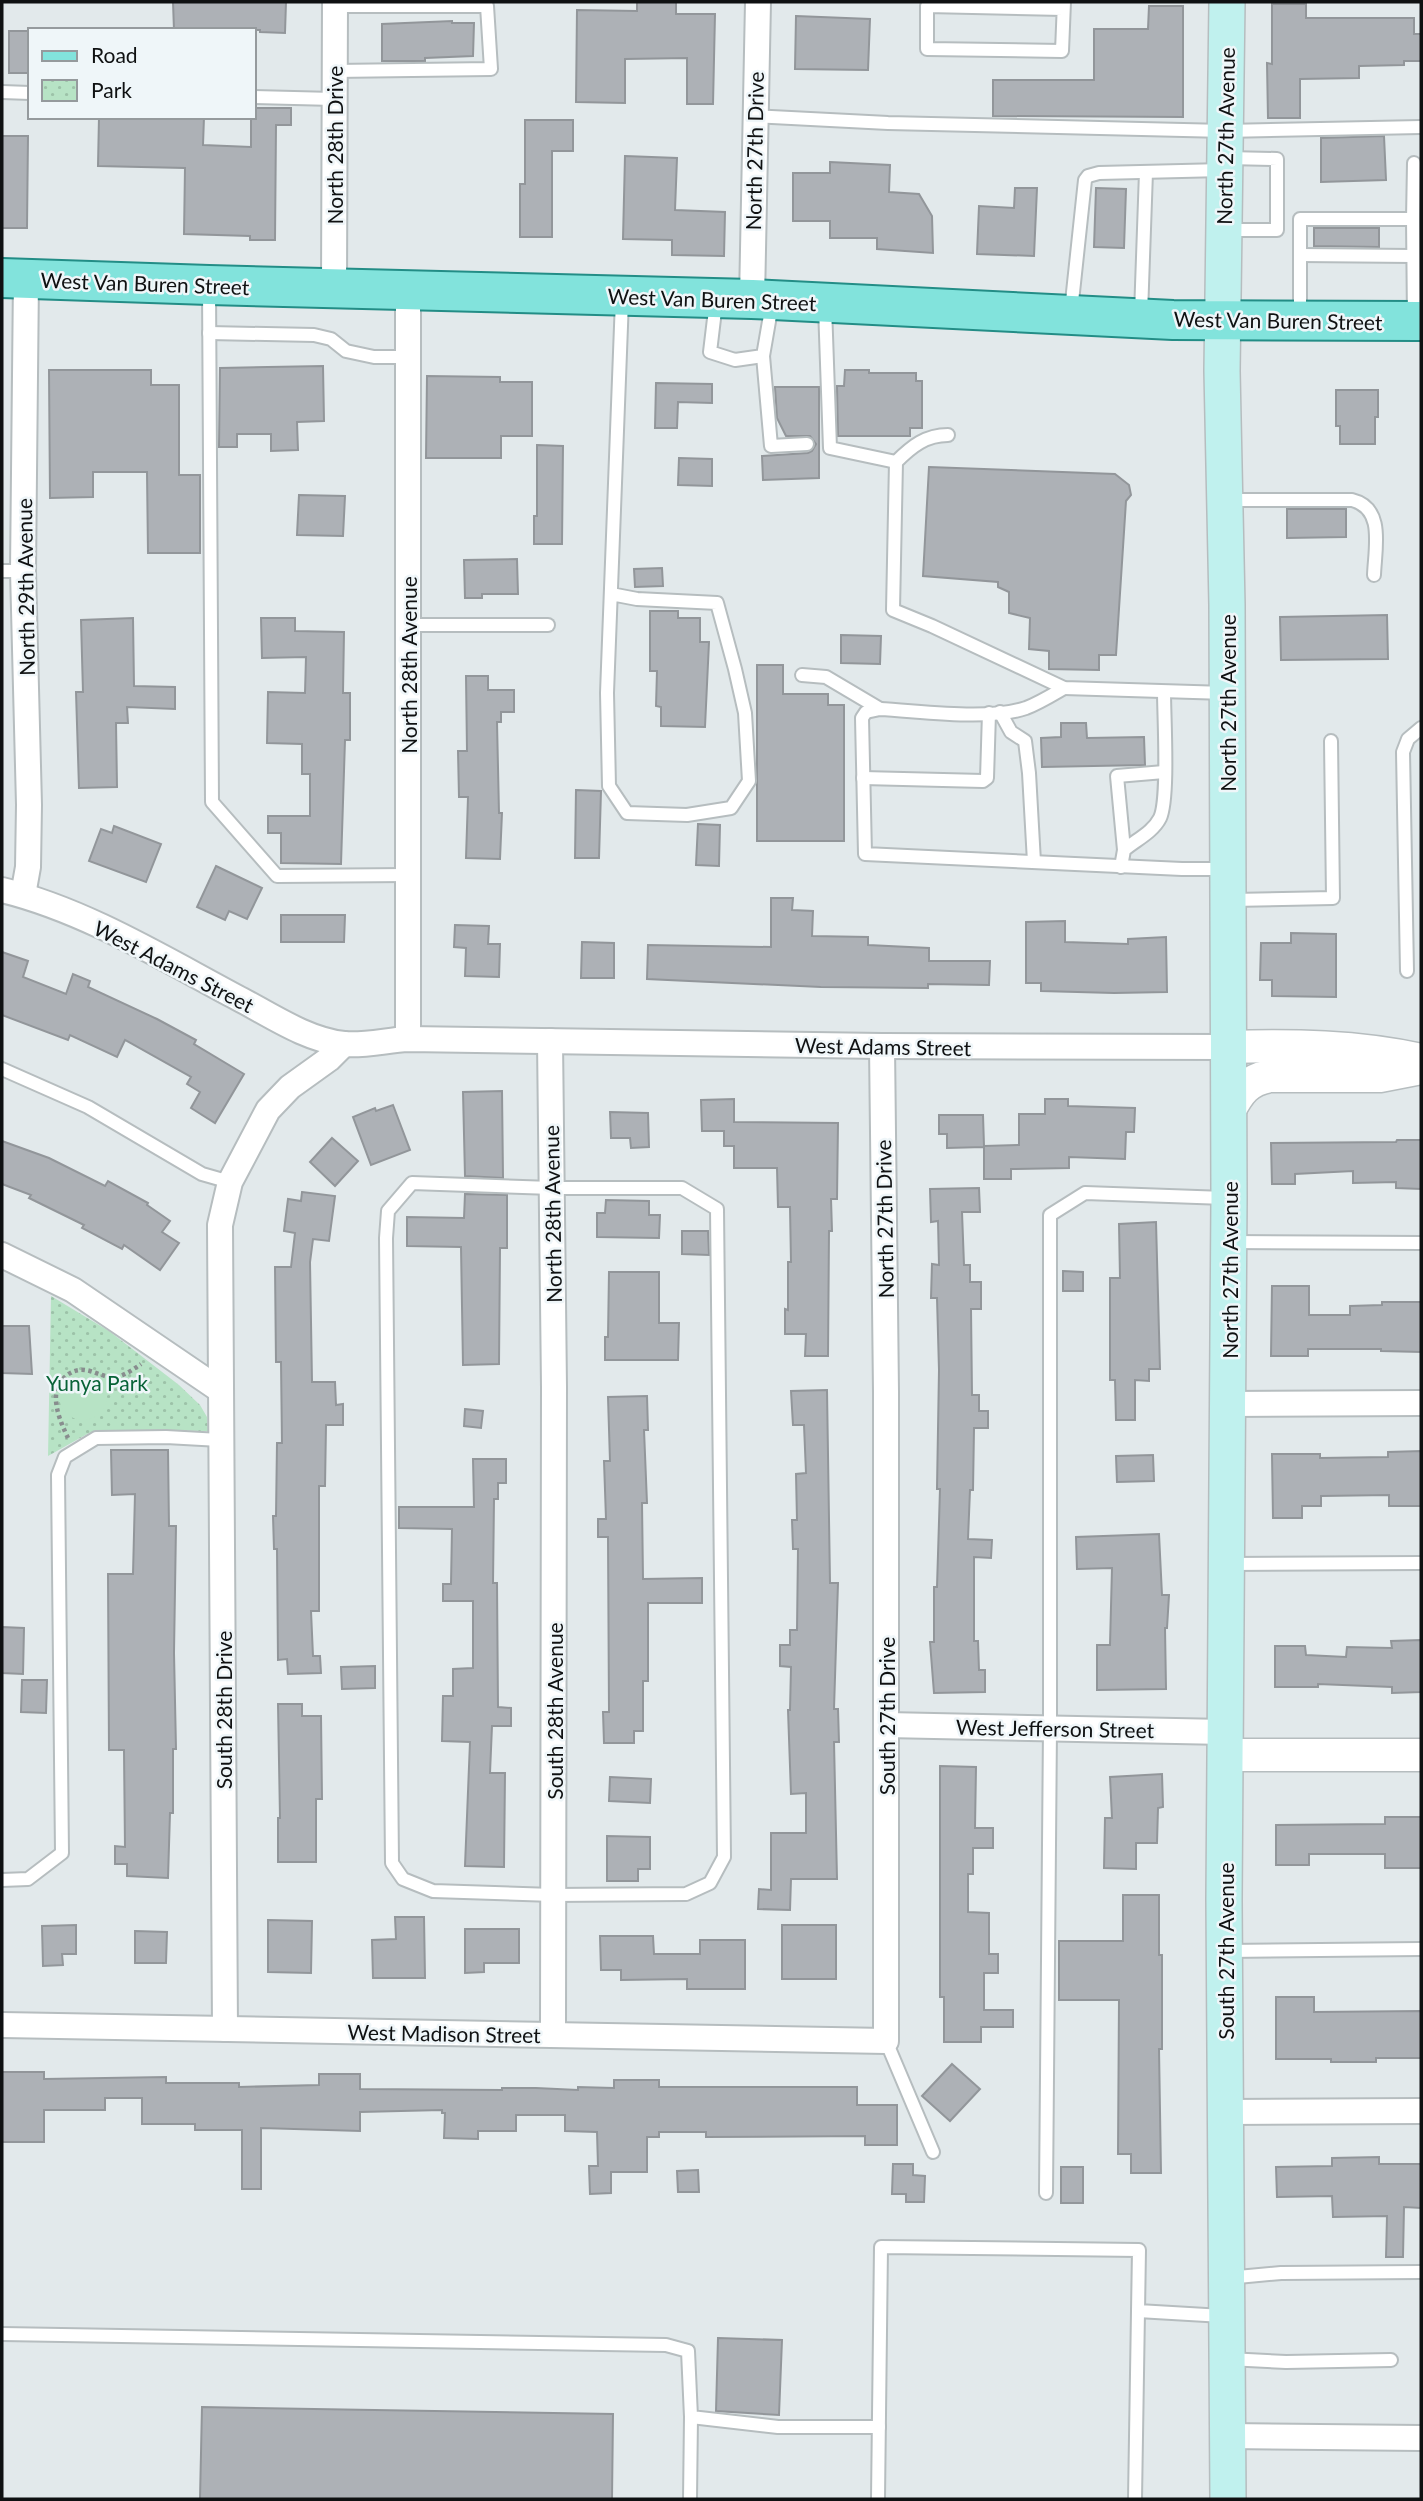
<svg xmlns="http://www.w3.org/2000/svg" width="1423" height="2501" viewBox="0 0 1423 2501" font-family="Lato,sans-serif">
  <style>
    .park { fill: url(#park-dots) }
    .garden { fill: #b7e3c5 }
    .building { fill: #adb1b6; stroke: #92969a; stroke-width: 2 }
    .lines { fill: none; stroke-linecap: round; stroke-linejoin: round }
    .service-casing { stroke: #b6bdbf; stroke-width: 16 }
    .minor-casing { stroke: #b6bdbf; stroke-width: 28 }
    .tertiary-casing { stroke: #b6bdbf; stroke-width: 35 }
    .secondary-casing { stroke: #b6bdbf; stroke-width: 38 }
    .primary-casing { stroke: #238d86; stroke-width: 42 }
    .path { stroke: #888d8e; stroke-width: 4.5; stroke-dasharray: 3.5 3.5; stroke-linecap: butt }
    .service { stroke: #fff; stroke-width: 12 }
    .minor { stroke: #fff; stroke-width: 24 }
    .tertiary { stroke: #fff; stroke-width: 32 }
    .secondary { stroke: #c0f1ee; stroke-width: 35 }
    .primary { stroke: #82e3dc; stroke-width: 38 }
    .labels { text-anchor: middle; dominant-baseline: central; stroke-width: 5; stroke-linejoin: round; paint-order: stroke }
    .street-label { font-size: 21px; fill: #0f1112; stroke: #eff6f9 }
    .park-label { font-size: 21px; fill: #086337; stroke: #eff6f9 }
  </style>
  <defs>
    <pattern id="park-dots" width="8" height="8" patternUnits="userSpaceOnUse" patternTransform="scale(1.75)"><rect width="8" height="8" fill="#b7e3c5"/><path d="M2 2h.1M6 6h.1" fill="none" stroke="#9cc2a8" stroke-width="1.8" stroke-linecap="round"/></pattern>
  </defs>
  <rect width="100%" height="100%" fill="#e2e9eb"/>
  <path class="park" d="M51 1296 109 1331 179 1385 200 1405 207 1417 208 1431 102 1430 89 1433 48 1456Z"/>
  <circle class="garden" cx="83" cy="1396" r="24"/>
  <g class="building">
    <path d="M173 2H286L285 33 260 32V30H174Z"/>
    <path d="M637 2H676V14H715L713 104H687V58L625 59V103L576 102 577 10 637 11Z"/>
    <path d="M1272 4H1306V18H1414V34H1421V61H1404V65L1359 66V78L1300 79V118H1268L1267 63 1272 64Z"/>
    <path d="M1149 6H1183V117L993 116V80H1094V29H1148Z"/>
    <path d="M796 16 870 19 868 70 795 69Z"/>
    <path d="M452 21V23H474L473 56 425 58V61H382V24Z"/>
    <rect x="9" y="31" width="21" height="42"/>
    <path d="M254 108H291V125H276L275 240H250V236L184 234 185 168 98 166 99 117H204L203 145 251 147V117H254Z"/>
    <path d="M525 120H573V151H552V237H520V184H525Z"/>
    <path d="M2 136H28L27 228H2Z"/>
    <path d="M1384 136 1386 180 1321 182V138Z"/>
    <path d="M625 156 677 158 675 210 725 212 724 256 672 255V240L623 239Z"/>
    <path d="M830 162 890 165 889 192 919 194 932 216 933 253 877 249V238H830V221H793V173H830Z"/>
    <path d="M1015 188H1037L1034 256 977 254 979 206 1014 208Z"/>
    <path d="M1096 188 1126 189 1124 248 1094 247Z"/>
    <path d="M1314 228H1379V247L1314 246Z"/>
    <path d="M323 366 324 421 297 422 298 450 271 451V434H237V447H219L220 368Z"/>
    <path d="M49 370H151V385H179V475H200V553H148L147 472H93V497L50 498Z"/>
    <path d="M845 370H869V373H916V381H922V428H910V436H838L837 386H844Z"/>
    <path d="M427 376 500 377V382H532V436H501V458H426Z"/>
    <path d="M656 383 712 384V403L678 402 677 428H655Z"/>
    <path d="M775 387H819V478L763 480 762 456 808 453 812 451 816 444 810 436H786L777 418Z"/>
    <path d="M1336 390H1378V417H1375V444H1340V426H1336Z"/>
    <path d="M537 445 563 446 562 544H534V516H537Z"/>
    <path d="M679 458 712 459V486L678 485Z"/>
    <path d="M929 467 1115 474 1129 485 1131 495 1126 501 1116 655H1099V670L1049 669V651L1029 649 1030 618 1009 613V592L998 587V582L923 576Z"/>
    <path d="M299 495 345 496 343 536 297 535Z"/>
    <path d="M1287 509H1346V537L1287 538Z"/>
    <path d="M517 559 518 594H482V598H465L464 560Z"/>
    <path d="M662 568 663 586 635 587 634 569Z"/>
    <path d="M650 611H678V618H700V642H709L705 727 661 726V707L656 706 657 671H650Z"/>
    <path d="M1387 615 1388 659 1281 660 1280 617Z"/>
    <path d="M133 618 134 686 175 687V709L127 707 128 723H116L117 787 79 788 76 692H83L81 620Z"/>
    <path d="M261 618H295V631L344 632 343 693H350V740H345L341 864 281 863V833H268V816H310V774H302V744L267 743 268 692 305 693 306 657 262 658Z"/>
    <path d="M841 635 881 636 880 664 841 663Z"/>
    <path d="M757 665H783V694H828V705H844V841H757Z"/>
    <path d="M466 676H488V690H514V712H501V722H497L499 813H502L500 859 466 858 468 797H459L458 751H467Z"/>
    <path d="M1061 723H1086L1087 738 1144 737 1145 765 1042 767 1041 738 1061 737Z"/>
    <path d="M576 790 601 791 599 858H575Z"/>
    <path d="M698 824 720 825 719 866 696 865Z"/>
    <path d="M114 826 161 844 146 882 89 861 101 829 112 833Z"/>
    <path d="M216 866 262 888 247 919 229 911 225 920 197 907Z"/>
    <path d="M771 898H793L792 910 813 911 812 936 868 937V945L929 948V961H990L989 985 928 984V988L821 987 647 979 648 945 771 947Z"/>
    <path d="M281 915H345L344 942H281Z"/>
    <path d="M1065 921V942L1128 944V939L1166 937 1167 992 1114 993 1041 991V983H1026V922Z"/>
    <path d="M455 925 489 926 488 944H500L499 977 465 976 466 948 454 947Z"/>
    <path d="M1291 933 1336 934V997L1272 996V980H1260L1261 943H1291Z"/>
    <path d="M582 942 614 943V978H581Z"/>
    <path d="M2 952 28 961 23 977 66 994 73 974 90 981 88 987 157 1019 196 1040 194 1044 244 1074 215 1123 191 1108 200 1092 187 1084 191 1077 125 1040 117 1057 70 1035 68 1040 2 1015Z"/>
    <path d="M502 1091 503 1178 465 1176 463 1092Z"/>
    <path d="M734 1099V1122L838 1123 837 1199H831L832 1231H829L828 1356H805L806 1334H785V1309L788 1310V1262H791L790 1207H778L777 1168H734V1146H724V1131H702L701 1100Z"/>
    <path d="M1045 1099H1068V1106L1135 1108 1134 1132H1126L1125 1159 1069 1157V1168L1011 1169V1179H984V1147L947 1148V1134H939V1115H983L984 1146 1019 1145V1114H1045Z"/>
    <path d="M393 1105 410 1150 371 1165 353 1117 375 1108 376 1111Z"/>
    <path d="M610 1112 648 1113 649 1147 631 1148 630 1138H611Z"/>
    <path d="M332 1138 358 1161 335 1186 310 1162Z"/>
    <path d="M1397 1140H1421V1189L1396 1188V1182L1353 1183V1171L1295 1174V1184H1272L1271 1143 1396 1142Z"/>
    <path d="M2 1141 49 1158 105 1186 108 1181 148 1203 147 1205 170 1221 162 1232 179 1243 160 1270 124 1245 122 1249 82 1228 84 1225 29 1198 31 1195 2 1184Z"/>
    <path d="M979 1188 980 1212H962L964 1265H970V1282H981V1309H971L972 1395H979V1411H988V1428H974L973 1490H970L968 1539 992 1540 991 1558 974 1557V1641H978L979 1670H985V1692L934 1693 930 1642H934V1587H937L940 1489H937L939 1370 937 1298H931L932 1264 939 1265 938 1221 931 1222 930 1189Z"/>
    <path d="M302 1192 335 1196 329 1241 313 1239 310 1262 312 1382H335L336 1405 343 1404V1425H326L325 1486H319V1611H311L313 1656H320L321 1673 288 1674 287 1659 278 1660 277 1549H274L273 1516H276L277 1443H282L281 1362H276L275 1267H291L295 1233 284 1231 288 1199 301 1201Z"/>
    <path d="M465 1194 507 1195V1248H500L499 1364 463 1365 461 1247 407 1246V1217L464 1218Z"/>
    <path d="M606 1200 649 1201V1215H660L659 1238 597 1237V1213H605Z"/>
    <path d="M1156 1222 1160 1369H1149V1381L1135 1380V1420H1116L1115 1380H1110V1278H1120L1119 1224Z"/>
    <path d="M682 1231H708L709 1255 682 1254Z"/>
    <path d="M1063 1271 1083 1272V1291H1063Z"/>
    <path d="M609 1272H659V1323H679L678 1360H605V1337H608Z"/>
    <path d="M1272 1286H1309V1315H1350V1306L1382 1305V1302H1421V1352L1381 1351V1349H1308V1356H1271Z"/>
    <path d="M2 1326H29L32 1374 2 1373Z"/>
    <path d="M827 1390 830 1583H838L834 1709H838L839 1742H834L837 1879H791L790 1910 758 1909 759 1889 771 1890V1833H806V1793L791 1794 788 1710H790L791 1667 780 1666V1645H790V1630H797L798 1549H793L792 1520H797L796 1474 806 1473 804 1425H793L791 1391Z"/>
    <path d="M647 1396 648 1430H644L647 1503H642L643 1579 702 1578V1603H648V1681H643V1731H634V1743H604L603 1712H609L608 1537H598V1519H606L604 1461H610L608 1397Z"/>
    <path d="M465 1409 483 1411 481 1428 464 1426Z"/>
    <path d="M111 1450H168L169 1526H176L174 1653 176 1749H173V1813H170L168 1878 127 1876V1864H115V1846L125 1847 124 1750H109L108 1574H133L135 1494 112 1495Z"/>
    <path d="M1421 1451V1506H1389V1495L1321 1496V1506H1302V1518H1273L1272 1454H1320V1458L1388 1457V1452Z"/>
    <path d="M1153 1455 1154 1481 1117 1482 1116 1456Z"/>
    <path d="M473 1459H506V1483H498V1499H494L493 1583H497L498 1707 511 1708V1726H492L490 1773H505L504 1867 465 1866 470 1742 442 1741 443 1696H453V1669L473 1668V1601H443V1584H451L452 1529 399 1528V1507H474Z"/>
    <path d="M1159 1534 1162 1595H1169L1167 1628H1165L1166 1689 1097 1690V1645H1110L1112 1568 1077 1569 1076 1537Z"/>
    <path d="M2 1627 24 1628 23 1674 2 1673Z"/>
    <path d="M1421 1640V1692L1392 1693V1687L1318 1684V1687H1275V1646H1305L1306 1655 1346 1657 1347 1647 1392 1648 1391 1641Z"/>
    <path d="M375 1666V1688L342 1689 341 1667Z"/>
    <path d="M22 1680H47L46 1713 21 1712Z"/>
    <path d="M278 1704H302V1716H321L322 1799H316V1862H278V1818H280Z"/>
    <path d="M940 1766 976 1767 975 1828H993V1848H973V1874H968V1912L989 1913V1954H998V1973H984V2010H1013V2027H981V2042H944V1997H940Z"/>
    <path d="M1162 1774 1163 1807 1158 1808 1157 1843H1136V1869L1104 1868 1105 1818H1112L1110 1777Z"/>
    <path d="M610 1777 651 1779 650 1803 609 1801Z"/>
    <path d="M1385 1817H1421V1868H1385V1854H1309V1865H1276V1825L1385 1824Z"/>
    <path d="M607 1836 650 1837V1869H638V1881H607Z"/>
    <path d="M1123 1895H1159V1955H1162V2049H1159L1161 2173H1131V2154H1118L1119 2000H1059V1941H1123Z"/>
    <path d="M395 1917H424L425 1978H373L372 1940 396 1939Z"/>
    <path d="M268 1920 312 1921 311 1973 268 1972Z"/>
    <path d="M76 1925V1954H62L63 1965 43 1966 42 1926Z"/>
    <rect x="782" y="1925" width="54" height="54"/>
    <path d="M465 1929H519V1963H484V1972L465 1973Z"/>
    <path d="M135 1931 167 1932 166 1963H135Z"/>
    <path d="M600 1936H653L654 1954H700V1940H745V1989H687V1979L621 1980V1970H601Z"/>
    <path d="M1276 1997H1314V2012L1421 2011V2058H1376V2062H1331V2059H1276Z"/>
    <path d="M952 2064 980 2089 950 2121 922 2096Z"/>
    <path d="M2 2072H44V2079L166 2077V2083H239V2087L319 2085V2074H360V2089L502 2090V2088H536L578 2090V2087L614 2088V2080H659V2087H857V2105H897V2145H865V2136L706 2137V2132H659V2137H647V2172H611V2193L590 2194 589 2166H598L597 2132 565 2131V2115H516V2131H478V2139L444 2138 445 2113H442V2110L360 2112V2131L261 2128V2189H242V2130H195V2124H142V2098H105V2110H44V2142H2Z"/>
    <path d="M1379 2157V2164H1421V2208L1404 2207 1403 2257H1386L1387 2216 1333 2217 1332 2196 1277 2197 1276 2167 1332 2166V2158Z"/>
    <path d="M893 2164H913V2175L925 2176 924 2202H906V2194H892Z"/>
    <rect x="1061" y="2167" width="22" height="36"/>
    <path d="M698 2170 699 2192H678L677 2171Z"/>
    <path d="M718 2338 782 2340 779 2415 716 2411Z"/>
    <path d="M202 2407 613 2414 612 2499H200Z"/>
  </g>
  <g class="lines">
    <defs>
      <g id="service">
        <path d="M1063 9 927 6V49L1062 51 1064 2"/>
        <path d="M334 71 491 69 487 6H335"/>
        <path d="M2 92 30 93"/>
        <path d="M254 97 334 99"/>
        <path d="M754 116 888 123 1225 131 1421 127"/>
        <path d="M1227 158 1277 159V230H1227"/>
        <path d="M1413 219 1414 163"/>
        <path d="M1300 255 1413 256"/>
        <path d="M209 288 212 802 277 876 409 875"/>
        <path d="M716 302 710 352 735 360 763 356 772 304"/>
        <path d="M825 307 830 448 896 462"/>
        <path d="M1071 311 1085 180 1088 176 1099 173 1223 170"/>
        <path d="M1141 314 1146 172"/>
        <path d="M1300 318V219H1413L1414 319"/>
        <path d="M209 333 314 335 331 339 346 351 374 357H407"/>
        <path d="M763 356 771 446 807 444"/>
        <path d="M948 435C926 435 912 446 896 462L893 610 932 626 1064 688 1226 693"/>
        <path d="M1227 500H1352C1385 508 1375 548 1374 575"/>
        <path d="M2 571H23"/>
        <path d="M611 594 637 599 717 603 735 669 745 713 749 781 731 808 687 815 627 813 609 786 607 693 622 300"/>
        <path d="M408 625H548"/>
        <path d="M802 675 826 677 880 709"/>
        <path d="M1064 688C1052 695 1039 703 1026 708 988 721 921 711 880 709L866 712 862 718 865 854 1182 869H1227"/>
        <path d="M1000 712 1011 732 1025 741 1029 773 1034 862"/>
        <path d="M863 778 983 781 987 778 989 713"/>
        <path d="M1124 850 1117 776 1164 772"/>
        <path d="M1121 867 1124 850C1136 840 1153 832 1160 818 1169 799 1164 717 1164 692"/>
        <path d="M1232 900 1333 898 1331 741"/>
        <path d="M1407 971 1403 752 1408 739 1421 728"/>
        <path d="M2 1069 88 1107 202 1174 230 1182"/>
        <path d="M412 1183 552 1188H682L717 1209 724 1857 710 1883 686 1894 553 1895 433 1891 403 1879 392 1863 386 1238 388 1211Z"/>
        <path d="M1229 1242 1421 1243"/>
        <path d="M1227 1564 1421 1563"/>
        <path d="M2 1880 28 1879 62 1853 58 1475 65 1457 96 1438 166 1437 220 1440"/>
        <path d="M1226 1951 1421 1949"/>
        <path d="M886 2041 933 2152"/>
        <path d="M1046 2193 1050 1728V1215L1085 1193 1225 1198"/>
        <path d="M1227 2278 1281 2273 1421 2272"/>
        <path d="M2 2334 666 2345 688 2351 691 2417 778 2427H879"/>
        <path d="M1228 2359 1286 2362 1391 2360"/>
        <path d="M690 2499 691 2417"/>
        <path d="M878 2499 881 2247 1139 2250 1138 2311 1223 2316"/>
        <path d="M1135 2499 1138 2311"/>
      </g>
      <g id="minor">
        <path d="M334 289 335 2"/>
        <path d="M408 291V1039"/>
        <path d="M752 299 758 2"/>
        <path d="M2 890C84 910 161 957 236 997 269 1014 306 1040 344 1044 364 1046 388 1040 408 1039L882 1046 1228 1047"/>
        <path d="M23 895 28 867 29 805 23 571 26 278"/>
        <path d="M550 1041 554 1387 553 2035"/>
        <path d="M2 1255 73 1290 220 1390"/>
        <path d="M1228 1404 1421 1403"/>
        <path d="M886 1725 1225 1732"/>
        <path d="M2 2025 886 2041V1392L882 1046"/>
        <path d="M225 2029 220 1225 230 1182 268 1110 290 1087 329 1059 344 1044"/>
        <path d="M1227 2112 1421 2111"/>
        <path d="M1228 2436 1421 2438"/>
      </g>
      <g id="tertiary">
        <path d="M1228 1047C1292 1045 1358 1046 1421 1060"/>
        <path d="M1229 1111C1239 1092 1247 1080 1270 1076H1380L1421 1068"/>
        <path d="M1225 1755H1421"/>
      </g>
      <path id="secondary" d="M1227 2 1222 371 1227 605 1229 1198 1224 1900 1228 2499"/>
      <path id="primary" d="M2 278 209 285 752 299 1173 320 1421 321"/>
    </defs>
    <use href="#service" class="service-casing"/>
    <use href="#minor" class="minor-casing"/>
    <use href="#tertiary" class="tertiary-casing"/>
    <use href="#secondary" class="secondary-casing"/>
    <use href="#primary" class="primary-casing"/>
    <path class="path" d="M68 1438C60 1421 47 1392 65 1377 70 1372 77 1369 85 1370 95 1371 106 1379 117 1377 125 1375 134 1369 141 1364"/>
    <use href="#service" class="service"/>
    <use href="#minor" class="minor"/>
    <use href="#tertiary" class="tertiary"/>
    <use href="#secondary" class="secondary"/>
    <use href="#primary" class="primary"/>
  </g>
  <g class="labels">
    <g class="street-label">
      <text transform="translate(1225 136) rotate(-89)">North 27th Avenue</text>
      <text transform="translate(334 145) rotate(-90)">North 28th Drive</text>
      <text transform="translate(754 151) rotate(-89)">North 27th Drive</text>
      <text transform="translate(145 283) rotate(2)">West Van Buren Street</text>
      <text transform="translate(712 299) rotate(2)">West Van Buren Street</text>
      <text transform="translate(1278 320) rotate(1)">West Van Buren Street</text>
      <text transform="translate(25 587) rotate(-91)">North 29th Avenue</text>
      <text transform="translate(408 665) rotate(-90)">North 28th Avenue</text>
      <text transform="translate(1227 703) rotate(-90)">North 27th Avenue</text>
      <text transform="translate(174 966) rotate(27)">West Adams Street</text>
      <text transform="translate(883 1046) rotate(1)">West Adams Street</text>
      <text transform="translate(552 1214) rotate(-91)">North 28th Avenue</text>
      <text transform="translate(884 1219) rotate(-91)">North 27th Drive</text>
      <text transform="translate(1229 1270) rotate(-90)">North 27th Avenue</text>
      <text transform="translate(223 1710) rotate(-90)">South 28th Drive</text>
      <text transform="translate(554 1711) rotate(-90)">South 28th Avenue</text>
      <text transform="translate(886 1716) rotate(-90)">South 27th Drive</text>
      <text transform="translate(1055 1728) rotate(1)">West Jefferson Street</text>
      <text transform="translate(1225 1951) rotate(-90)">South 27th Avenue</text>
      <text transform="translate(444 2033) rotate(1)">West Madison Street</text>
    </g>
    <g class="park-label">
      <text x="97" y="1382">Yunya Park</text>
    </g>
  </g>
  <rect width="1423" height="2501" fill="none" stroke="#0f1112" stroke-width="7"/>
  <rect x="28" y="28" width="228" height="91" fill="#eff6f9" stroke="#959a9d" stroke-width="2"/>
  <rect x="42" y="51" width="35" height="10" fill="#82e3dc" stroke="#959a9d" stroke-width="2"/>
  <text x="91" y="63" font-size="21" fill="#0f1112">Road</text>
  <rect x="42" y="80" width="35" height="21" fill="url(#park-dots)" stroke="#959a9d" stroke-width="2"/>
  <text x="91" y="98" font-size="21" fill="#0f1112">Park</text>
</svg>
